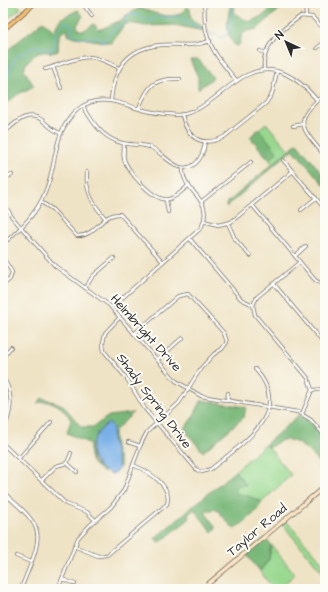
<svg xmlns="http://www.w3.org/2000/svg" width="328" height="592" viewBox="0 0 328 592" font-family="'Architects Daughter',sans-serif">
  <style>
    .green { fill: #97d88e; stroke: #61825c }
    .forest { fill: #79b879; stroke: #527252 }
    .water { fill: #77afe6; stroke: #516d88 }
    .lines { fill: none; stroke-linecap: round; stroke-linejoin: round }
    .stream { stroke: #77afe6; stroke-width: 1 }
    .street-casing { stroke: #706b61; stroke-width: 4 }
    .secondary-casing { stroke: #706b61; stroke-width: 5 }
    .primary-casing { stroke: #706b61; stroke-width: 5 }
    .street { stroke: #fff; stroke-width: 2.5 }
    .secondary { stroke: #fde5c5; stroke-width: 3.5 }
    .primary { stroke: #fabe6d; stroke-width: 3.5 }
    .labels { text-anchor: middle; dominant-baseline: central; stroke-width: 4; stroke-linejoin: round; paint-order: stroke }
    .street-label { font-size: 13px; fill: #2b2b2b; stroke: #fdfcf7 }
  </style>
  <rect width="100%" height="100%" fill="#fdfcf7"/>
  <filter id="ink" filterUnits="userSpaceOnUse"><feTurbulence type="fractalNoise" baseFrequency=".025" numOctaves="2"/><feDisplacementMap in="SourceGraphic" scale="8" xChannelSelector="R" yChannelSelector="G"/><feConvolveMatrix kernelMatrix="1 2 1 2 8 2 1 2 1" color-interpolation-filters="sRGB"/></filter>
  <filter id="wash" filterUnits="userSpaceOnUse"><feTurbulence type="fractalNoise" baseFrequency=".012" numOctaves="4" result="noise"/><feDisplacementMap in="SourceGraphic" scale="16" xChannelSelector="R" yChannelSelector="G"/><feGaussianBlur stdDeviation="0.9" result="paint"/><feColorMatrix in="noise" values="0 0 0 0 0 0 0 0 0 0 0 0 0 0 0 0 0 1.4 0 .05"/><feComposite in="paint" operator="in"/></filter>
  <g filter="url(#wash)">
    <rect width="100%" height="100%" fill="#efe3c5"/>
    <g class="green">
      <path d="M3 3H16L21 8 6 20 8 23 4 26Z"/>
      <path d="M266 123 289 150 273 164 250 137Z"/>
      <path d="M266 444 291 475 262 502 248 496 237 494 234 489 238 484 246 485 235 471Z"/>
      <path d="M286 521 325 565V575L282 524Z"/>
      <path d="M271 545 295 574 279 589H273L260 571 269 559Z"/>
    </g>
    <g class="forest">
      <path d="M231 3H235L234 13 249 22 264 15 277 3H287L257 29 247 31 242 34 239 45 235 46C224 30 227 21 231 3Z"/>
      <path d="M187 6 190 9 191 19 203 27 204 31 174 25 146 26 129 23 124 25 111 43 69 36 67 30 63 31 59 36 58 51C52 54 48 51 42 52 33 54 25 62 24 70L34 86 18 94 3 106V54L43 21 54 31 60 19 78 10 83 16 77 25 78 29 83 31 94 24 99 30 124 19 125 16 140 8C154 13 177 24 187 6Z"/>
      <path d="M198 59 213 78 198 89V77L190 60Z"/>
      <path d="M259 129 277 152 270 160 250 137Z"/>
      <path d="M297 143 325 177V186L293 149 226 207V204Z"/>
      <path d="M42 398 63 405 81 427H93L109 416 133 413 114 432 115 448 121 466 119 468C116 458 113 449 112 439 111 432 113 430 109 423 96 430 88 447 93 462L105 471 104 473C90 462 89 461 90 444L67 433 71 420C63 408 54 398 37 403Z"/>
      <path d="M202 400 246 407 244 417 203 452 184 429 193 417Z"/>
      <path d="M299 415 309 421 325 439V470C316 459 297 434 280 441 276 443 272 446 269 448L266 444Z"/>
      <path d="M235 471 246 485H238L234 489 237 494 248 496 262 502C255 515 246 521 234 529L218 511 215 509 205 512 216 528 212 532 194 509 189 514 188 520 159 543 155 538Z"/>
      <path d="M265 538 271 545 269 559 260 571 246 554Z"/>
    </g>
    <path class="water" d="M109 423 113 427 112 439 119 468 115 473 111 474C84 463 87 437 109 423Z"/>
    <g class="lines">
      <g class="stream">
        <path d="M207 32 219 37 226 36 229 31 233 3"/>
        <path d="M3 77H9V72L17 55H22L34 46 51 50 54 48 56 32 65 22 69 23 72 26 71 33C81 40 86 39 97 36L103 41 111 31 126 22 127 16 133 14 153 21 157 16 168 18 176 16 204 30"/>
      </g>
    </g>
  </g>
  <g filter="url(#ink)">
    <g class="lines">
      <defs>
        <g id="street">
          <path d="M82 3 92 16"/>
          <path d="M204 3C205 12 204 22 206 31 210 50 225 67 237 81"/>
          <path d="M305 3 306 15"/>
          <path d="M317 48 325 42"/>
          <path d="M260 51 265 53"/>
          <path d="M53 67 61 88"/>
          <path d="M45 69C51 68 57 65 63 63 89 54 95 55 119 68"/>
          <path d="M264 70C261 45 282 29 301 16L312 17 325 30"/>
          <path d="M325 94C292 121 300 126 325 156"/>
          <path d="M111 100C114 68 127 48 161 45 181 43 189 48 210 41"/>
          <path d="M83 106C93 123 102 138 122 143 131 145 141 144 150 147 163 152 178 177 195 164 202 158 204 151 205 142"/>
          <path d="M139 108C148 85 154 78 180 79"/>
          <path d="M182 115C187 138 201 148 224 137L266 103 272 94 277 71"/>
          <path d="M293 126 303 124"/>
          <path d="M3 134C14 124 27 109 42 120 48 125 52 130 60 133"/>
          <path d="M124 144C124 148 123 155 124 159 127 171 155 203 169 199 177 197 183 190 189 185"/>
          <path d="M283 160 325 209"/>
          <path d="M87 172C85 192 93 204 106 219"/>
          <path d="M3 179 12 175"/>
          <path d="M166 200 168 212"/>
          <path d="M202 201 251 162"/>
          <path d="M3 202 12 217 55 266 109 305 176 381 201 396 298 412 311 420 325 436"/>
          <path d="M41 202 52 209 77 236C96 237 102 212 120 214L163 262"/>
          <path d="M253 206 315 280 325 286"/>
          <path d="M301 210 316 198"/>
          <path d="M204 221 218 225 231 222 293 171"/>
          <path d="M228 223 235 239 250 256"/>
          <path d="M190 239 241 299 253 305"/>
          <path d="M3 244C21 228 38 213 46 190 58 161 52 133 77 110 98 92 122 104 143 110 153 113 166 114 177 115 187 115 199 109 207 103 220 95 233 81 247 75 276 61 299 79 317 100"/>
          <path d="M295 256 306 246"/>
          <path d="M3 258 12 272 10 279 3 285"/>
          <path d="M274 284 325 345"/>
          <path d="M85 288 93 276 114 258"/>
          <path d="M253 305 255 315 308 378 312 390 302 414"/>
          <path d="M253 305 257 297 300 262"/>
          <path d="M112 307 201 228C216 197 181 193 183 168"/>
          <path d="M120 317 105 333 103 343 104 351 127 379 145 409 197 470 202 472 211 469C241 444 295 412 255 369"/>
          <path d="M3 357 11 347"/>
          <path d="M157 360 182 338"/>
          <path d="M3 377C15 396 11 413 3 432"/>
          <path d="M312 390 325 389"/>
          <path d="M227 401 228 393"/>
          <path d="M128 442 140 446"/>
          <path d="M3 444 66 504 87 512 95 520"/>
          <path d="M19 458 51 422"/>
          <path d="M67 463 77 472"/>
          <path d="M42 480 56 466 67 463 71 453"/>
          <path d="M3 492C13 502 29 513 35 526 44 542 26 573 21 589"/>
          <path d="M74 546 98 556 107 555 167 504C173 486 148 471 133 465"/>
          <path d="M16 556 31 562"/>
          <path d="M62 579 75 584"/>
          <path d="M58 589 78 538 89 526 111 507 124 490 140 446 147 432 179 403 201 368 214 354 222 349 227 342 224 333 188 294 178 296 134 334"/>
        </g>
        <path id="secondary" d="M202 589 325 486"/>
        <path id="primary" d="M3 30 35 3"/>
      </defs>
      <use href="#street" class="street-casing"/>
      <use href="#secondary" class="secondary-casing"/>
      <use href="#primary" class="primary-casing"/>
      <use href="#street" class="street"/>
      <use href="#secondary" class="secondary"/>
      <use href="#primary" class="primary"/>
    </g>
  </g>
  <g class="labels">
    <g class="street-label">
      <text transform="translate(146 333) rotate(48)">Helmbright Drive</text>
      <text transform="translate(154 401) rotate(53)">Shady Spring Drive</text>
      <text transform="translate(257 530) rotate(-40)">Taylor Road</text>
    </g>
  </g>
  <rect width="328" height="592" fill="none" stroke="#fdfcf7" stroke-width="16"/>
  <g transform="translate(286 42) rotate(316)" stroke="#fdfcf7" stroke-width="3" paint-order="stroke">
  <path d="M0-3L7 15L0 10L-7 15Z" fill="#2b2b2b"/>
  <text y="-6" font-size="11" font-weight="bold" text-anchor="middle" fill="#2b2b2b">N</text>
  </g>
</svg>
